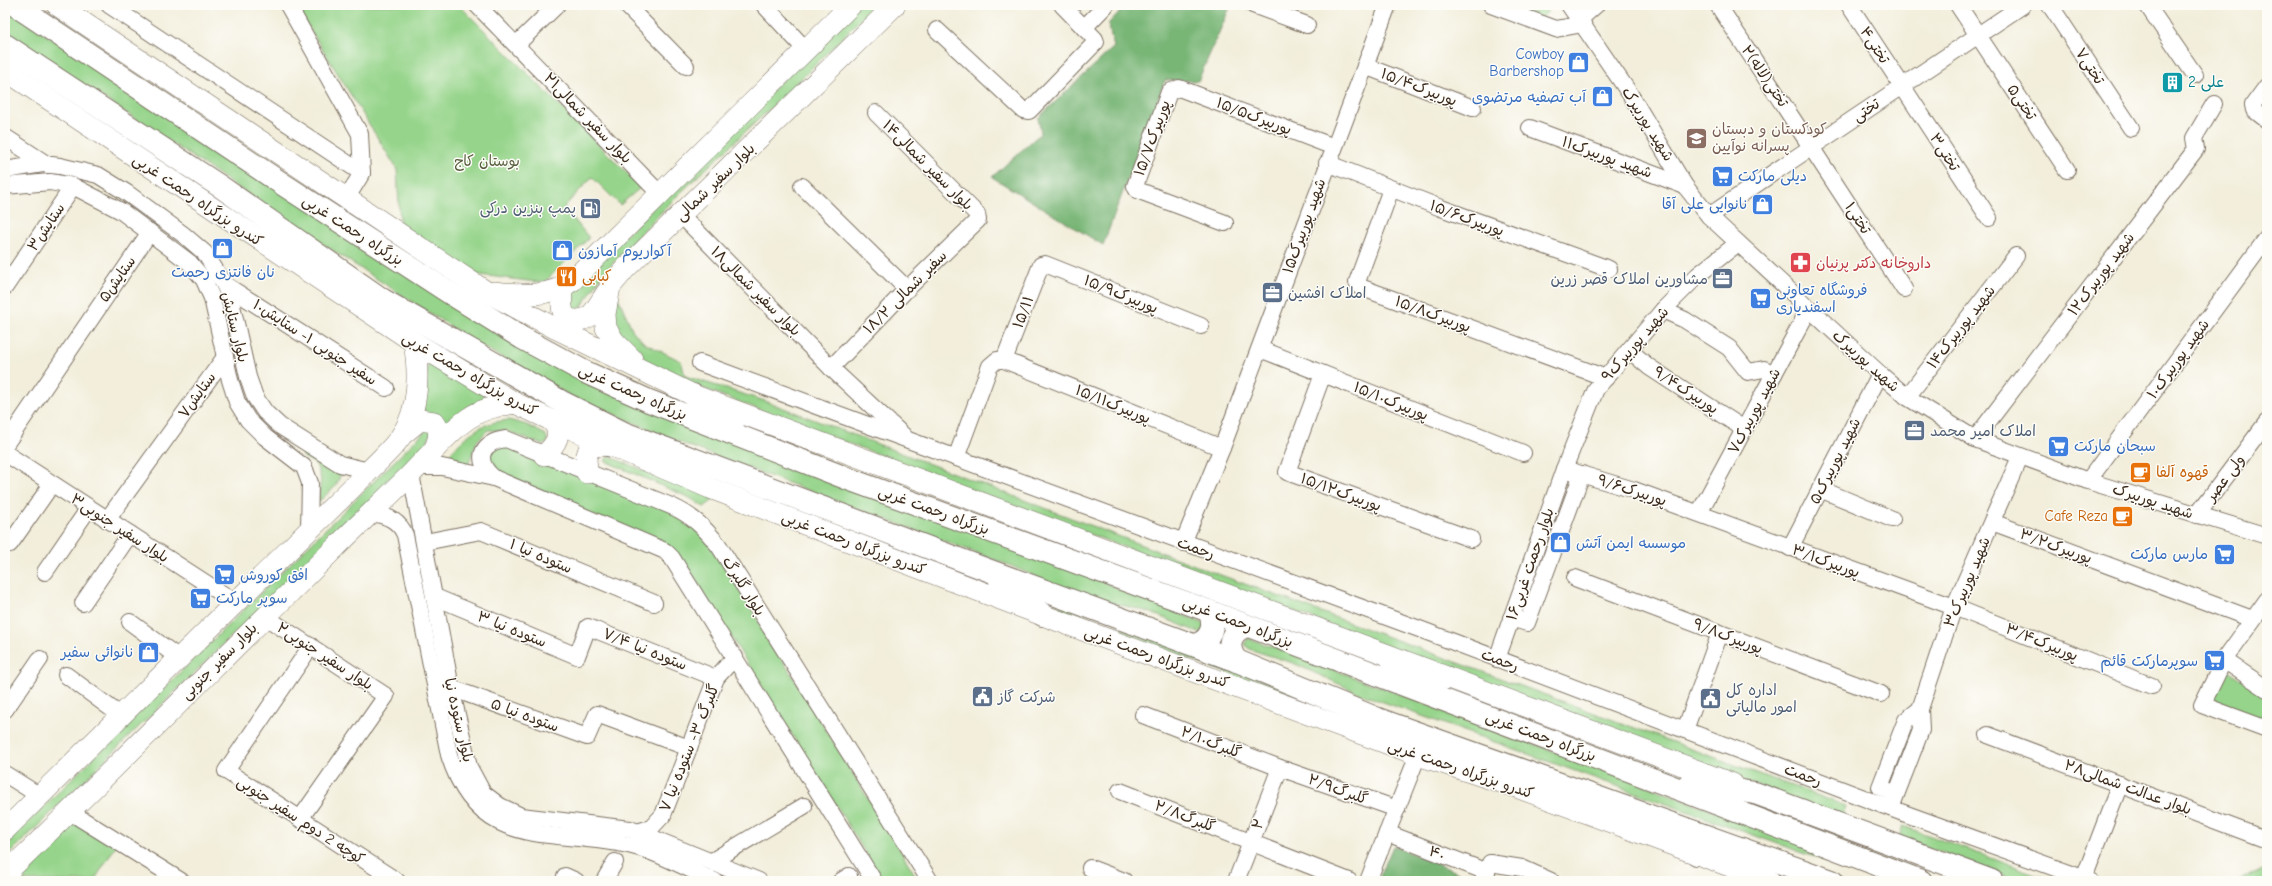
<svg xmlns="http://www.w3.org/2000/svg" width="2272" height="886" viewBox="0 0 2272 886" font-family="'Comic Neue','Playpen Sans Arabic',sans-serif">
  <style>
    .green { fill: #95d48a; stroke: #687f54 }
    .forest { fill: #78b676; stroke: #5a704a }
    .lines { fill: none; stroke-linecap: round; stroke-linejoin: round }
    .minor-casing { stroke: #7b6f60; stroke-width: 18 }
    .major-casing { stroke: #7b6f60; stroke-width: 22 }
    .highway-casing { stroke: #7b6f60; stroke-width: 24 }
    .minor { stroke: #fff; stroke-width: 16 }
    .major { stroke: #fff; stroke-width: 21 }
    .highway { stroke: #fff; stroke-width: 22 }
    .labels { text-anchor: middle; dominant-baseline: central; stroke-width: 3; stroke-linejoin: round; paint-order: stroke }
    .street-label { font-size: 15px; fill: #3b2a1e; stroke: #fdfcf7 }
    .shop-label { font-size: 15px; fill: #366cbe; stroke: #fdfcf7; text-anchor: start }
    .culture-label { font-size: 15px; fill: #0d838f; stroke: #fdfcf7; text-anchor: start }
    .education-label { font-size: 15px; fill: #785e54; stroke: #fdfcf7; text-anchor: start }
    .park-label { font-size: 15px; fill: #565d3e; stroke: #fdfcf7 }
    .service-label { font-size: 15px; fill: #4e5e75; stroke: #fdfcf7; text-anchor: start }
    .health-label { font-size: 15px; fill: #be3a42; stroke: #fdfcf7; text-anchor: start }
    .food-label { font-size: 15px; fill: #c56008; stroke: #fdfcf7; text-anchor: start }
  </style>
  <rect width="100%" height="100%" fill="#fdfcf7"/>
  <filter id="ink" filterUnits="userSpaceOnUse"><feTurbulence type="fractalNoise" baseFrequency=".025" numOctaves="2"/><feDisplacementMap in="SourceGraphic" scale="8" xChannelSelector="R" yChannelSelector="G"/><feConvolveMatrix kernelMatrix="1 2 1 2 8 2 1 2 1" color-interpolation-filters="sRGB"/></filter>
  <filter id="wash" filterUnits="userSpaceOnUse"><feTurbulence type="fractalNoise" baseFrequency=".012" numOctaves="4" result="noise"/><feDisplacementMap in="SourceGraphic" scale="16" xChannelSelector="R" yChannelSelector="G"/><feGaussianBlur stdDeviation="0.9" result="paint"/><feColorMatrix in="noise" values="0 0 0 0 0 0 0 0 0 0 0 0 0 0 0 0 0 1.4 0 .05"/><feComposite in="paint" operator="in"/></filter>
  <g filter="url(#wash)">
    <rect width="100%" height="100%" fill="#f2eedb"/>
    <g class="green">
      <path d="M295 5H459L641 187 620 205 592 177 564 207 589 238 544 283 472 274 400 224 397 169Z"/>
      <path d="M858 5H875L791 89 678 195 644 230 603 274 580 309H571L566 306 573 287Z"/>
      <path d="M1509 5H1543L1548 11 1542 18Z"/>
      <path d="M5 8 493 330 1207 625 1200 633 1149 612 1098 599 1055 585 1009 565 694 448 571 396 478 344 335 252 5 32Z"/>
      <path d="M617 295 633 331 644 343 681 361 685 376 765 401 1207 570 1846 806 1842 818 657 371 620 338 613 319Z"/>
      <path d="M428 362 489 398 443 428 423 417Z"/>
      <path d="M509 420 527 425 546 435 548 442 543 445 507 431 488 430 477 441 468 465 446 458C466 436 477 423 509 420Z"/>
      <path d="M428 428 432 431 425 447 5 858V845Z"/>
      <path d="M503 444 668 510 700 532 728 572 919 881H883L687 566 671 550 491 469 489 454Z"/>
      <path d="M304 453 342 472 335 487 318 502 321 479 316 464 302 456Z"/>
      <path d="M608 456 715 499 704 507 690 498 605 461Z"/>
      <path d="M1049 602 1184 650 1677 840 1049 607Z"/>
      <path d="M1248 638 1903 881H1881L1361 694 1293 663 1249 649 1245 644Z"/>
      <path d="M2225 668 2267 696V723L2208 703Z"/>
      <path d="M70 812 120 839 94 881H5Z"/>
      <path d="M1903 826 2054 881H2020L1899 837Z"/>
      <path d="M2267 868V881H2237Z"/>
    </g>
    <g class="forest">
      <path d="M1126 5H1231L1198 81 1165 80 1103 245 992 177 1041 133 1038 118 1114 47 1108 24Z"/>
      <path d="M1393 846 1476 880 1378 881Z"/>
    </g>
  </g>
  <g filter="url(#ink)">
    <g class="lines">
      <defs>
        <g id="minor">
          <path d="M109 5 362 173"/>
          <path d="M288 5 360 134 362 173"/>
          <path d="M477 5 659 193"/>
          <path d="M626 5 686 66"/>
          <path d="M764 5 806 50"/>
          <path d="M1253 5 1307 25"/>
          <path d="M1491 5 1556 29 1583 24"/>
          <path d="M1569 5 1630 94 1685 186 1709 216 1880 374 1907 397 1975 439 2088 481 2267 536"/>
          <path d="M1718 5 1904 289"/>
          <path d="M1849 5 1989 218"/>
          <path d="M1958 5 2067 170"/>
          <path d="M2050 5 2131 128"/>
          <path d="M2147 5 2195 75"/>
          <path d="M1579 20 1596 5"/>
          <path d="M1084 28 1106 5"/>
          <path d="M937 30 1023 110 1029 111 1096 42 1095 39 1062 5"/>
          <path d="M517 44 557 5"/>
          <path d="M1365 66 1473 108"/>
          <path d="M2267 86 2253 105 2254 110 2267 120"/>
          <path d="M1530 128 1685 186"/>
          <path d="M5 137 48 165"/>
          <path d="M1327 163 1441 208 1609 269"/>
          <path d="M5 170 43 164 60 166 98 175 127 193 184 235 205 253 224 284 231 301 248 377 255 397 265 412 280 426 340 464 369 471"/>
          <path d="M5 186 50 182 73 186 121 211 190 263 204 280 212 298 230 380 237 402 248 420 265 437 304 467 310 483 309 530"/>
          <path d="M802 186 907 289"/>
          <path d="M1391 189 1357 282 1360 287 1606 378"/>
          <path d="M346 199 362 173"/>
          <path d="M681 215 831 368 904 436"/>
          <path d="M1709 216 2023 5"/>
          <path d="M1225 223 1137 190 1135 186 1169 92 1179 88 1334 147"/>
          <path d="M224 284 386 388"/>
          <path d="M5 287 73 186"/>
          <path d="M1663 310 1685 320 1729 348 1748 372 1764 369 1774 374"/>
          <path d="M1260 349 1523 453"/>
          <path d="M1629 350 1649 367 1744 429"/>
          <path d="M1004 360 1041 265 1045 264 1201 326"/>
          <path d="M700 363 1422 630 1898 811 2091 881"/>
          <path d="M831 368 907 289 978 220 977 214 876 113"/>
          <path d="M1323 374 1287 472 1471 539"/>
          <path d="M1907 397 2016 256"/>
          <path d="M1975 439 2196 149 2194 138 2214 104"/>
          <path d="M5 445 150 232"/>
          <path d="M5 453 235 602"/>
          <path d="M956 458 990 366 997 360H1004L1222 448"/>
          <path d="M418 467H442L494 478 665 551 672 558 874 881"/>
          <path d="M1564 469 1634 490 1954 607 2152 686"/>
          <path d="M411 474 451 688 469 767 483 793 500 806 521 816 630 829 759 881"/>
          <path d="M494 478C474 461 480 442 506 439L671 506C692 515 705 528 719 546L930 881"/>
          <path d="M2088 481 2267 238"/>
          <path d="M1820 489 1892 519"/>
          <path d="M371 513C386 515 399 520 405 535L449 755C479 852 550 828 628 845 656 851 688 869 715 881"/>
          <path d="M1699 513 1809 309"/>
          <path d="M2197 515 2267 422"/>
          <path d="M107 520 225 357"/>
          <path d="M1992 522 2252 619"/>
          <path d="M425 542 481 531 654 603"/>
          <path d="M1183 543 1222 448 1388 5"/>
          <path d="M10 544 52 484"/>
          <path d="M1790 548 1880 374"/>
          <path d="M45 572 89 508"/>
          <path d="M1575 578 1881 694"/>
          <path d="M435 597 577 656 588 627 716 678"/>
          <path d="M2267 600 2224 660 2202 705 2267 729"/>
          <path d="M83 603 130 534"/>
          <path d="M264 616 386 696 300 819"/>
          <path d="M1511 618 1527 623 1582 474"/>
          <path d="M130 622 179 658"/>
          <path d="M311 646 226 771 397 881"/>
          <path d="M1497 659 1564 469 1596 389 1663 310 1698 275 1738 243"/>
          <path d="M2224 660 2267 689"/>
          <path d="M66 675 120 715"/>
          <path d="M451 688 587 737 597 714 689 748"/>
          <path d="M5 710 40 659"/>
          <path d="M1143 715 1280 768 1397 809"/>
          <path d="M1685 730 1720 633"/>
          <path d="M1988 735 2267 840"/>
          <path d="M5 774 40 796"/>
          <path d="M1120 791 1349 881"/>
          <path d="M1896 794 1880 787 1906 720 1920 709"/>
          <path d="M1891 808 1921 730 1920 709 1954 607 2020 457"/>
          <path d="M70 812 181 881"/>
          <path d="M637 832 651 828 663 815 716 678 735 657"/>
          <path d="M1387 833 1487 872"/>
          <path d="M712 861 804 806"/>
          <path d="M1090 868 1124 881"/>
          <path d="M565 876 576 881"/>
          <path d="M2084 878 2120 784"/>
          <path d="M1484 879 1490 863 1522 868 1551 881"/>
          <path d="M604 881 615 862"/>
          <path d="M841 881 849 876"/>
          <path d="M1236 881 1280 768"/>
          <path d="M1368 881 1418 755"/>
        </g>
        <g id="major">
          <path d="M57 5 485 291 551 326 693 395 1733 784"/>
          <path d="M5 70 414 342 515 403 551 420 710 488 1021 607 1418 755 1516 787 1770 881"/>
          <path d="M562 288C562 300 558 320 576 320 581 320 587 319 591 315 597 309 602 299 607 292"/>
          <path d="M494 292C523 295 548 298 572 281L851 5"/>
          <path d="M632 359 614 341 606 328 605 314 610 287 625 269 895 5"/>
          <path d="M403 434 420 420 434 422C442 431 438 441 434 451"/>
          <path d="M544 455C556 445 564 433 551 420"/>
          <path d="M587 473 586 458 589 449 593 446 607 445"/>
          <path d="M5 830 369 471C380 459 395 447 403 433 419 407 419 372 414 342"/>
          <path d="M5 874C117 767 225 656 335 548 360 523 386 499 411 474 430 455 447 433 469 418 483 408 499 406 515 403"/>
        </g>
        <g id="highway">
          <path d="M15 5 284 185 450 293 522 338 585 372 649 401 851 480 1209 611 1921 881"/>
          <path d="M5 45 221 187 383 300 562 402 624 433 985 569 1237 661 1378 719 1832 881"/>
          <path d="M693 395 733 428"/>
          <path d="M607 445 647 452"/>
          <path d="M1000 581 1043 615"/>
          <path d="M1196 645C1211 639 1216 626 1209 611"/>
          <path d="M1237 661C1225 647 1230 631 1247 626"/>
          <path d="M1391 671 1447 678"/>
          <path d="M1690 783 1755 793 1992 881"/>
          <path d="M1697 854 1735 848"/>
        </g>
      </defs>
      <use href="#minor" class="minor-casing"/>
      <use href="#major" class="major-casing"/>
      <use href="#highway" class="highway-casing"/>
      <use href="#minor" class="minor"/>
      <use href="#major" class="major"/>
      <use href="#highway" class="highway"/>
    </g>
  </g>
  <defs>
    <symbol id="shop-square" viewBox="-11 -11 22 22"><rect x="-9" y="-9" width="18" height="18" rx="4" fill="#3f7fe0" stroke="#fdfcf7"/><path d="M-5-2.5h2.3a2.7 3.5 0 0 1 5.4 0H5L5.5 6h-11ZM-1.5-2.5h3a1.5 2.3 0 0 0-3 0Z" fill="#fff"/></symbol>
    <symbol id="building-square" viewBox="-11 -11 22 22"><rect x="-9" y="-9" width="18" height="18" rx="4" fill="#0f9aa8" stroke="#fdfcf7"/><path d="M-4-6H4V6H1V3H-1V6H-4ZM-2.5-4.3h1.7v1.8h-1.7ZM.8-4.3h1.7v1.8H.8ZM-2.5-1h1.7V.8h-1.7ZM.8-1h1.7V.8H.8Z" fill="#fff"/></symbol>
    <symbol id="school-square" viewBox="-11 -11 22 22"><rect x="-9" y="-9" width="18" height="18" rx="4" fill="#8d6e63" stroke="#fdfcf7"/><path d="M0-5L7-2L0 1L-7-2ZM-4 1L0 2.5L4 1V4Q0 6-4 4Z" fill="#fff"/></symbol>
    <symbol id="supermarket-square" viewBox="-11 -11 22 22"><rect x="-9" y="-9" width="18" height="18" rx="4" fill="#3f7fe0" stroke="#fdfcf7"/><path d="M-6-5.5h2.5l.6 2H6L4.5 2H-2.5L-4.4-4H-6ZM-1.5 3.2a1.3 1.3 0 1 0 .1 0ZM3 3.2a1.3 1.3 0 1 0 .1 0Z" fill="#fff"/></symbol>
    <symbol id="fuel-square" viewBox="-11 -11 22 22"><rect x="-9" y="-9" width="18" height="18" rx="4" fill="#5c6f8a" stroke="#fdfcf7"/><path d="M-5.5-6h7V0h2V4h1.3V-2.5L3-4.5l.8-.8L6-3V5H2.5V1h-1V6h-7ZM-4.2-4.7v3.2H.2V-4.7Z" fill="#fff"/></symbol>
    <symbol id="pharmacy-square" viewBox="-11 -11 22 22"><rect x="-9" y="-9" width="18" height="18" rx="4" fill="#e0444e" stroke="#fdfcf7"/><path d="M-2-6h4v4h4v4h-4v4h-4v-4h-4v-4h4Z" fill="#fff"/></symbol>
    <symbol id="restaurant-square" viewBox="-11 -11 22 22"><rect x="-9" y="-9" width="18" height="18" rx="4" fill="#e8710a" stroke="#fdfcf7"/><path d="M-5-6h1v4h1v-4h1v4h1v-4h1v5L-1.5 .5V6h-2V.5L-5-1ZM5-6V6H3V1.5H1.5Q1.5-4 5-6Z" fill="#fff"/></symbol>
    <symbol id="office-square" viewBox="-11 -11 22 22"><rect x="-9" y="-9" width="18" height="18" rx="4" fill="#5c6f8a" stroke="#fdfcf7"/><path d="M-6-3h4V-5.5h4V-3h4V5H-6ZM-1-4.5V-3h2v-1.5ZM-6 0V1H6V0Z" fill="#fff"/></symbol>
    <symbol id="cafe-square" viewBox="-11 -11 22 22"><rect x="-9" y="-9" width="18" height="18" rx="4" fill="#e8710a" stroke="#fdfcf7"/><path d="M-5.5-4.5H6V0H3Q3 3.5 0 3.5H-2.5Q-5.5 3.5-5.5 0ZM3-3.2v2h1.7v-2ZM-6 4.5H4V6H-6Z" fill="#fff"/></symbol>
    <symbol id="civic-square" viewBox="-11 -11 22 22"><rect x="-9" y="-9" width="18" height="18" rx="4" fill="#5c6f8a" stroke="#fdfcf7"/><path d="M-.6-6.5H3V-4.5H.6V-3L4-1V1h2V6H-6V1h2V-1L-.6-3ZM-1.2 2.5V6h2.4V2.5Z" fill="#fff"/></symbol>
  </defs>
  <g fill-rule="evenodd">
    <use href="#shop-square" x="1566" y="50" width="25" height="25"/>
    <use href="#building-square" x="2160" y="70" width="25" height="25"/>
    <use href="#shop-square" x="1590" y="84" width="25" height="25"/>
    <use href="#school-square" x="1684" y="126" width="25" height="25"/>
    <use href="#supermarket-square" x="1710" y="164" width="25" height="25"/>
    <use href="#shop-square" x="1750" y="192" width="25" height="25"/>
    <use href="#fuel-square" x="578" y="196" width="25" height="25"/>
    <use href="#shop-square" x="210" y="236" width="25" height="25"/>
    <use href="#shop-square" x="550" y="238" width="25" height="25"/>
    <use href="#pharmacy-square" x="1788" y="250" width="25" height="25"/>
    <use href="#restaurant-square" x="554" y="264" width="25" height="25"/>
    <use href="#office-square" x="1710" y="266" width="25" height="25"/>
    <use href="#office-square" x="1260" y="280" width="25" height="25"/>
    <use href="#supermarket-square" x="1748" y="286" width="25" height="25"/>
    <use href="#office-square" x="1902" y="418" width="25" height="25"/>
    <use href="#supermarket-square" x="2046" y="434" width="25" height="25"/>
    <use href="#cafe-square" x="2128" y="460" width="25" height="25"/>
    <use href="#cafe-square" x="2110" y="504" width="25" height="25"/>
    <use href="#shop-square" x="1548" y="530" width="25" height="25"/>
    <use href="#supermarket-square" x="2212" y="542" width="25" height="25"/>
    <use href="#supermarket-square" x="212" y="562" width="25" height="25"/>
    <use href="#supermarket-square" x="188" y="586" width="25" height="25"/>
    <use href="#shop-square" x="136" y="640" width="25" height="25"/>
    <use href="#supermarket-square" x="2202" y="648" width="25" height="25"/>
    <use href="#civic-square" x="970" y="684" width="25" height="25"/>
    <use href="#civic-square" x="1698" y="686" width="25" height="25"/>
  </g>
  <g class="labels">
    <g class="street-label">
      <text transform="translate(1875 45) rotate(57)">تختی۴</text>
      <text transform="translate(2090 66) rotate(57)">تختی۷</text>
      <text transform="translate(1765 76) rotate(56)">۲تختی(لاله)</text>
      <text transform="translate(1419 87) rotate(21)">پوربیرک۱۵/۴</text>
      <text transform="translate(2022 102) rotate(56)">تختی۵</text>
      <text transform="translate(1866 110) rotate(-34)">تختی</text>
      <text transform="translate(1254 116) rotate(21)">پوربیرک۱۵/۵</text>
      <text transform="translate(588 118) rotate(46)">بلوار سفیر شمالی۲۱</text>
      <text transform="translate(1648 124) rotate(58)">شهید پوربیرک</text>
      <text transform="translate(1152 138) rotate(-70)">پوربیرک۱۵/۷</text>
      <text transform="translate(1945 152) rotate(57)">تختی۳</text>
      <text transform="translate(1607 157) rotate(20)">شهید پوربیرک۱۱</text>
      <text transform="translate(928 165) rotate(45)">بلوار سفیر شمالی۱۴</text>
      <text transform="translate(715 182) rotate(-44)">بلوار سفیر شمالی</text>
      <text transform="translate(198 200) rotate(34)">کندرو بزرگراه رحمت غربی</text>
      <text transform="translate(1467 218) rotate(20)">پوربیرک۱۵/۶</text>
      <text transform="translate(1858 218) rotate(57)">تختی۱</text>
      <text transform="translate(1304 226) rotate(-70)">شهید پوربیرک۱۵</text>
      <text transform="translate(46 227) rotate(-56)">ستایش۳</text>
      <text transform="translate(353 230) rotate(33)">بزرگراه رحمت غربی</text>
      <text transform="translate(2101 274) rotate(-53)">شهید پوربیرک۱۲</text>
      <text transform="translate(117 279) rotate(-55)">ستایش۵</text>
      <text transform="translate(756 291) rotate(45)">بلوار سفیر شمالی۱۸</text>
      <text transform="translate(905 292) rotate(-45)">سفیر شمالی ۱۸/۲</text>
      <text transform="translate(1121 294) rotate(22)">پوربیرک۱۵/۹</text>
      <text transform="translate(1023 312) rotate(-69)">۱۵/۱۱</text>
      <text transform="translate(1433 314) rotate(20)">پوربیرک۱۵/۸</text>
      <text transform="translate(235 327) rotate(76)">بلوار ستایش</text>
      <text transform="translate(1961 327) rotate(-52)">شهید پوربیرک۱۴</text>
      <text transform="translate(315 342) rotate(33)">سفیر جنوبی ۱- ستایش۱۰</text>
      <text transform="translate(1635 344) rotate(-49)">شهید پوربیرک۹</text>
      <text transform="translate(2178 359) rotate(-54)">شهید پوربیرک۱۰</text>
      <text transform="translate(1866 361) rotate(42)">شهید پوربیرک</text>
      <text transform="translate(470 374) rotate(30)">کندرو بزرگراه رحمت غربی</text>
      <text transform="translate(1686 390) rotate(33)">پوربیرک۹/۴</text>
      <text transform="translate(633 392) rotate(24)">بزرگراه رحمت غربی</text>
      <text transform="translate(197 395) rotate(-54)">ستایش۷</text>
      <text transform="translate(1391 401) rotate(22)">پوربیرک۱۵/۱۰</text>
      <text transform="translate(1113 404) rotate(22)">پوربیرک۱۵/۱۱</text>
      <text transform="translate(1754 411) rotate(-62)">شهید پوربیرک۷</text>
      <text transform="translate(1835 461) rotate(-63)">شهید پوربیرک۵</text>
      <text transform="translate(2225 478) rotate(-53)">ولی عصر</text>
      <text transform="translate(1632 490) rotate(18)">پوربیرک۹/۶</text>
      <text transform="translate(1341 492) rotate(20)">پوربیرک۱۵/۱۲</text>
      <text transform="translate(2153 501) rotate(18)">شهید پوربیرک</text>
      <text transform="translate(934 510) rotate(20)">بزرگراه رحمت غربی</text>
      <text transform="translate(120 528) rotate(33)">بلوار سفیر جنوبی۳</text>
      <text transform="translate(854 543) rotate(21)">کندرو بزرگراه رحمت غربی</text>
      <text transform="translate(2056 546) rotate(20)">پوربیرک۳/۲</text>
      <text transform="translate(1196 548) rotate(20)">رحمت</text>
      <text transform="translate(541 556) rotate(23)">ستوده نیا ۱</text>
      <text transform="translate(1826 561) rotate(20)">پوربیرک۳/۱</text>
      <text transform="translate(1530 564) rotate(-71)">بلوار رحمت غربی۱۶</text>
      <text transform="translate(1967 582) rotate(-67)">شهید پوربیرک۳</text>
      <text transform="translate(744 586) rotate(58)">بلوار گلبرگ</text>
      <text transform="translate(1238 622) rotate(21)">بزرگراه رحمت غربی</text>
      <text transform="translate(512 629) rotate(22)">ستوده نیا ۳</text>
      <text transform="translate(1728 636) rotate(21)">پوربیرک۹/۸</text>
      <text transform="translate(2042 642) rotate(22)">پوربیرک۳/۴</text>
      <text transform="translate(645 649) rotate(22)">ستوده نیا ۷/۴</text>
      <text transform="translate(325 656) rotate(33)">بلوار سفیر جنوبی۲</text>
      <text transform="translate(1157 657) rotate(20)">کندرو بزرگراه رحمت غربی</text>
      <text transform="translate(1500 660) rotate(21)">رحمت</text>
      <text transform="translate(219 661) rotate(-45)">بلوار سفیر جنوبی</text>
      <text transform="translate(525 715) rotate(20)">ستوده نیا ۵</text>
      <text transform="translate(459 720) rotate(77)">بلوار ستوده نیا</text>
      <text transform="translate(1541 736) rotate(21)">بزرگراه رحمت غربی</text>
      <text transform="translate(1211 742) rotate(21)">گلبرگ۲/۱۰</text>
      <text transform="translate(689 748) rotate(-68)">گلبرگ ۳- ستوده نیا ۷</text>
      <text transform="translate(1461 769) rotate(19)">کندرو بزرگراه رحمت غربی</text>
      <text transform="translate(1803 775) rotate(21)">رحمت</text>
      <text transform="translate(2128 787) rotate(20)">بلوار عدالت شمالی۲۸</text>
      <text transform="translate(1338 789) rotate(20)">گلبرگ۲/۹</text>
      <text transform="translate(1185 816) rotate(21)">گلبرگ۲/۸</text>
      <text transform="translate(301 820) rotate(33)">کوچه 2 دوم سفیر جنوبی</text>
      <text transform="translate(1258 824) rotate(-69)">۲</text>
      <text transform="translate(1437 853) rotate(21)">۴۰</text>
    </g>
    <g class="shop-label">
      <text x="1564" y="54" text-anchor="end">Cowboy<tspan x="1564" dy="17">Barbershop</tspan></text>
      <text x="1586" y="97" text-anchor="end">آب تصفیه مرتضوی</text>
      <text x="1738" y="176">دیلی مارکت</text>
      <text x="1748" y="204" text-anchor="end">نانوایی علی آقا</text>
      <text x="578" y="251">آکواریوم آمازون</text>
      <text x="223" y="272" text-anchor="middle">نان فانتزی رحمت</text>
      <text x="1776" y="290">فروشگاه تعاونی<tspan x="1776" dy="17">اسفندیاری</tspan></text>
      <text x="2074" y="446">سبحان مارکت</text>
      <text x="1576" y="543">موسسه ایمن آتش</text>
      <text x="2208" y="554" text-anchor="end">مارس مارکت</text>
      <text x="240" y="575">افق کوروش</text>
      <text x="216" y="598">سوپر مارکت</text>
      <text x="134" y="652" text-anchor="end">نانوائی سفیر</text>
      <text x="2198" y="661" text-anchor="end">سوپرمارکت قائم</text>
    </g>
    <g class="culture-label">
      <text x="2188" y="82">علی 2</text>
    </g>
    <g class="education-label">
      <text x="1712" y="129">کودکستان و دبستان<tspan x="1712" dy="17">پسرانه نوآیین</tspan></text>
    </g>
    <g class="park-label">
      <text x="487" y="161">بوستان کاج</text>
    </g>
    <g class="service-label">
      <text x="576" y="208" text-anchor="end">پمپ بنزین درکی</text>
      <text x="1708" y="279" text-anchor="end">مشاورین املاک قصر زرین</text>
      <text x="1288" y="293">املاک افشین</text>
      <text x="1930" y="431">املاک امیر محمد</text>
      <text x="1726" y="690">اداره کل<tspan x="1726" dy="17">امور مالیاتی</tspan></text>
      <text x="998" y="697">شرکت گاز</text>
    </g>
    <g class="health-label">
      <text x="1816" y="263">داروخانه دکتر پرنیان</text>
    </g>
    <g class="food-label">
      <text x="582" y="276">کبابی</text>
      <text x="2156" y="472">قهوه آلفا</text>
      <text x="2108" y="516" text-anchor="end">Cafe Reza</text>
    </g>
  </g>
  <rect width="2272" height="886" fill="none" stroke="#fdfcf7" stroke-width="20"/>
</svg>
